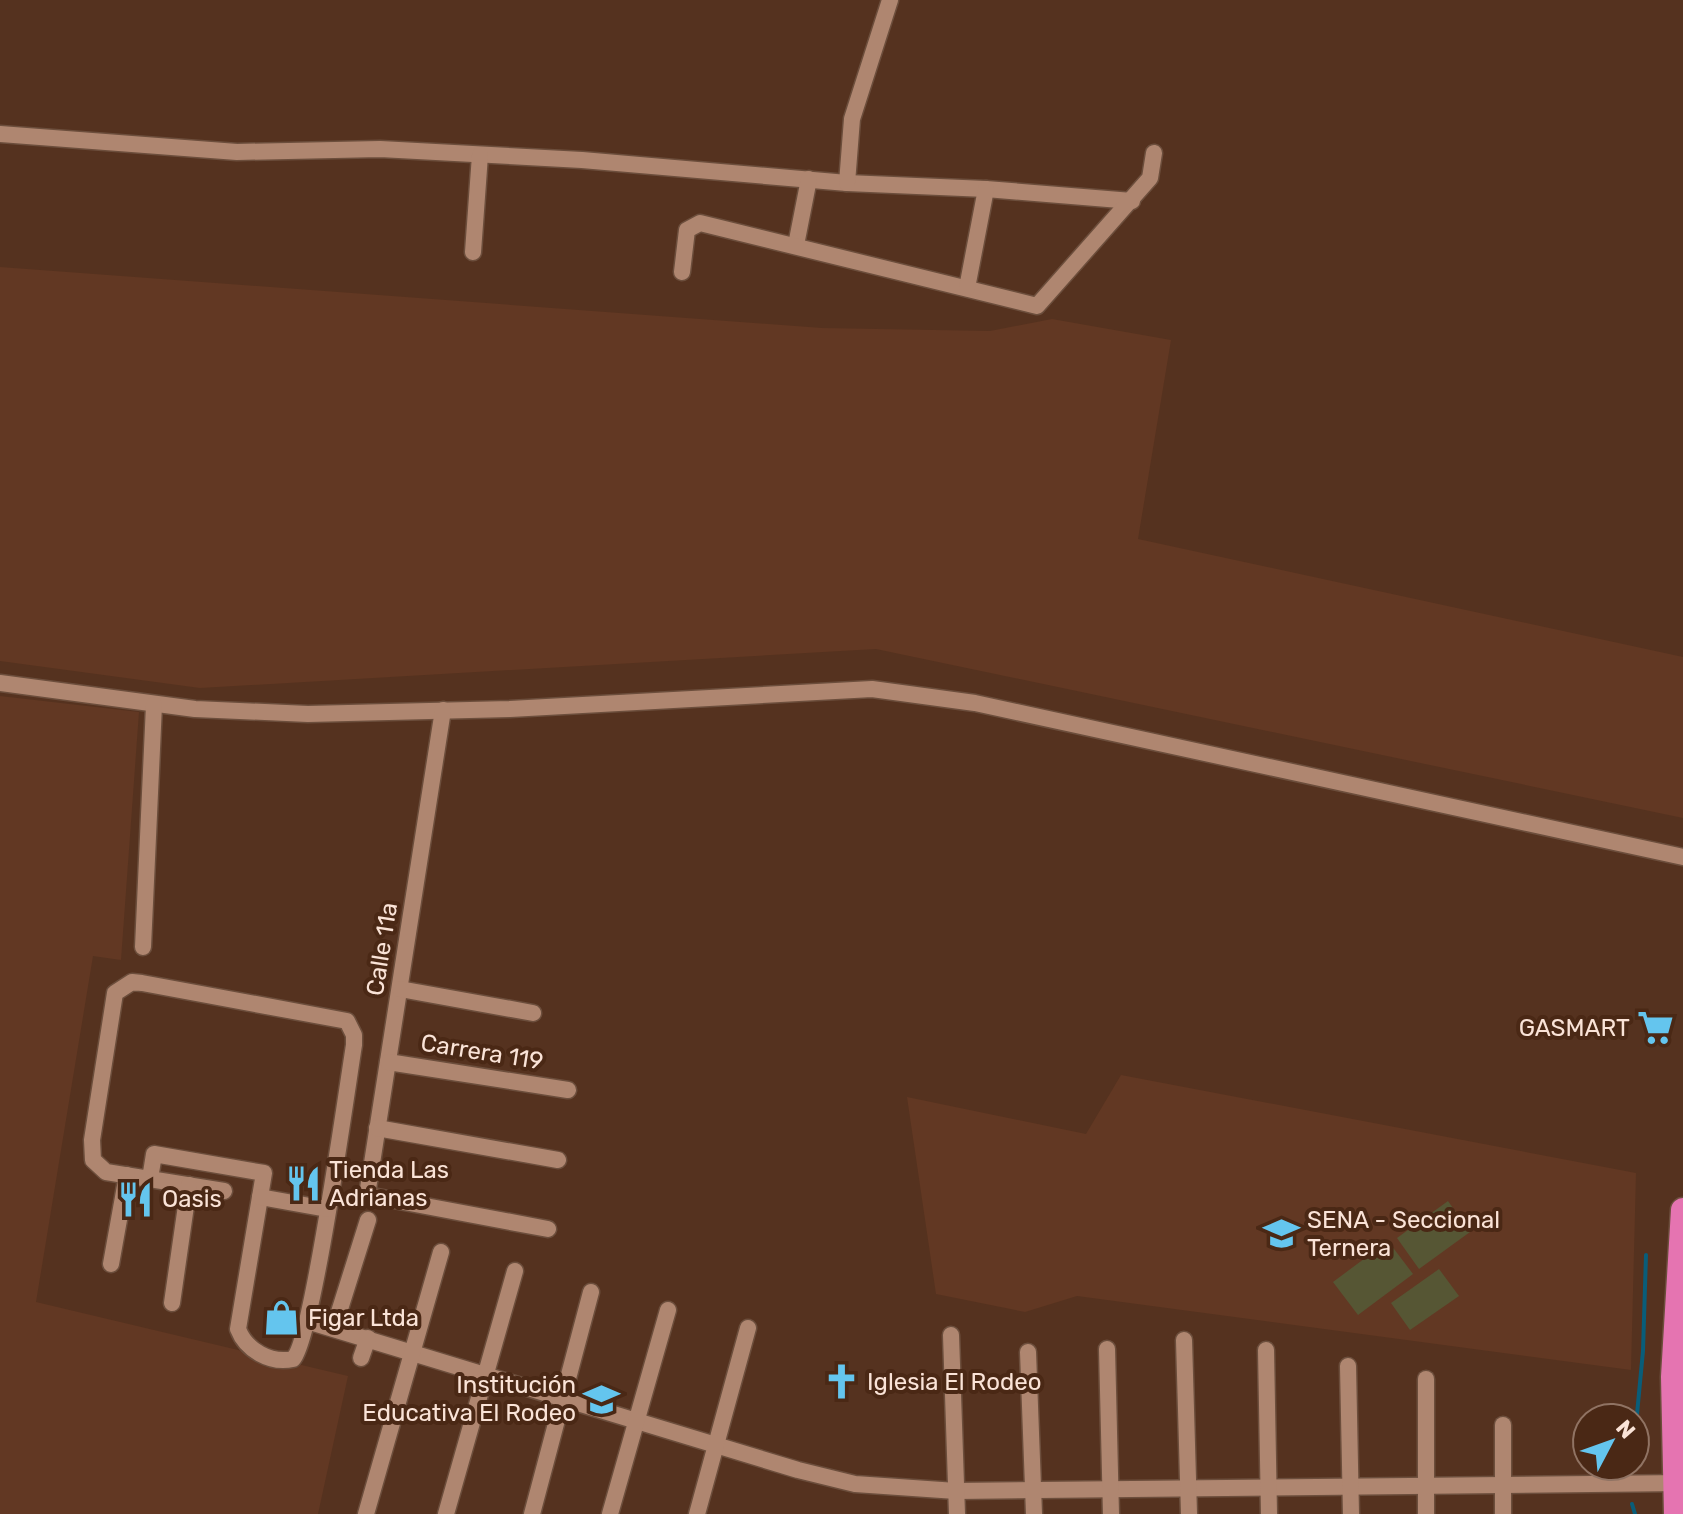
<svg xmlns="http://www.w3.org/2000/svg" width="1683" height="1514" viewBox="0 0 1683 1514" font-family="Rubik,sans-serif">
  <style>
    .built { fill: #623823 }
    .green { fill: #565634 }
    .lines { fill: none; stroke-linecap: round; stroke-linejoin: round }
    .stream { stroke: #095d79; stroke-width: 4 }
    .street-casing { stroke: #6c4e3c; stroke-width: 19 }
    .highway-casing { stroke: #6c4e3c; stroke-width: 27 }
    .street { stroke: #af8670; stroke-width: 16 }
    .highway { stroke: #e574b1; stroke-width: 24 }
    .labels { text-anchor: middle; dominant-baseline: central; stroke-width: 8; stroke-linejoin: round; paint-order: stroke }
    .street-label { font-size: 24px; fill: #fae3d7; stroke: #4a2815 }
    .poi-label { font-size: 24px; fill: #fae3d7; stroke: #4a2815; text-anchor: start }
  </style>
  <rect width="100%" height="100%" fill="#55321f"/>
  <g class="built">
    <path d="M0 267 822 328 990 331 1052 319 1171 340 1138 539 1683 657V818L876 649 200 688 0 661Z"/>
    <path d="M0 696 139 712 121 960 93 956 36 1302 348 1376 318 1514H0Z"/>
    <path d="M1121 1075 1636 1173 1631 1370 1077 1296 1025 1312 936 1294 907 1097 1086 1134Z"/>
  </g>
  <g class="green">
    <path d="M1448 1201 1470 1232 1419 1269 1397 1238Z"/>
    <path d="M1388 1241 1413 1274 1358 1315 1333 1282Z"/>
    <path d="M1439 1269 1459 1296 1410 1330 1391 1303Z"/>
  </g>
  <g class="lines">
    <g class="stream">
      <path d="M1635 1435 1643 1351 1646 1255"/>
      <path d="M1632 1504 1635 1514"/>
    </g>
    <defs>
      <g id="street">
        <path d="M0 134 237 152 380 149 582 160 847 183 986 189 1132 201"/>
        <path d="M847 183 852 119 890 0"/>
        <path d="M796 245 809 179"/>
        <path d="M473 252 480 155"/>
        <path d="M682 272 687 230 700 223 1037 306 1150 178 1154 153"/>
        <path d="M967 288 986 189"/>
        <path d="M0 683 195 709 308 714 510 709 872 689 975 703 1683 857"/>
        <path d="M443 710 367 1195 548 1229"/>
        <path d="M143 947 154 705"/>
        <path d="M400 989 533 1013"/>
        <path d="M388 1062 568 1090"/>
        <path d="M377 1128 558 1160"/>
        <path d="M150 1179 154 1154 264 1173 238 1329C246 1350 270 1364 293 1359 312 1342 347 1088 354 1045V1035L347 1021 142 983 132 982 115 993 92 1140 93 1160 106 1172 224 1191"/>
        <path d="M260 1197 327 1209"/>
        <path d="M111 1264 127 1175"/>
        <path d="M172 1303 189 1185"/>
        <path d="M307 1321 798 1470 855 1484 956 1491 1683 1483"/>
        <path d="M334 1328 368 1220"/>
        <path d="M951 1335 957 1514"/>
        <path d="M1184 1340 1189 1514"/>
        <path d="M1107 1349 1111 1514"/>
        <path d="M1266 1350 1269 1514"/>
        <path d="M1028 1352 1034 1514"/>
        <path d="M361 1358 368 1338"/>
        <path d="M1348 1366 1351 1514"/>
        <path d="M1426 1379V1514"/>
        <path d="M1503 1425V1514"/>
        <path d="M366 1514 441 1252"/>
        <path d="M446 1514 515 1271"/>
        <path d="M532 1514 591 1292"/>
        <path d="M610 1514 668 1310"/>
        <path d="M697 1514 748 1328"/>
      </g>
      <path id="highway" d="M1676 1514 1673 1377 1683 1210"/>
    </defs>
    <use href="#street" class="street-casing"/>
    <use href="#highway" class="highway-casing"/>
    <use href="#street" class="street"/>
    <use href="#highway" class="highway"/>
  </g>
  <defs>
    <symbol id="supermarket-bare" viewBox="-9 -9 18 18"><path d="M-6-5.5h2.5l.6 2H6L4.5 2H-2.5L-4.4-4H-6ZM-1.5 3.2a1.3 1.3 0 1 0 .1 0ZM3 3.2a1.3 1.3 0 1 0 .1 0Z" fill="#64c5ee" stroke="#4a2815" stroke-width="2.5" paint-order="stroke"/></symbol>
    <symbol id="restaurant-bare" viewBox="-9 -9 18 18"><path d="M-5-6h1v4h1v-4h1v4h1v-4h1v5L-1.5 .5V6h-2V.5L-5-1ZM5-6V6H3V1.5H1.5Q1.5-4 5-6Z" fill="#64c5ee" stroke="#4a2815" stroke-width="2.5" paint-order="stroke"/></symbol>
    <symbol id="university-bare" viewBox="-9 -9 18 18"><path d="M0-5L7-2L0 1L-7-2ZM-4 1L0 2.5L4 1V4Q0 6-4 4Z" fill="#64c5ee" stroke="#4a2815" stroke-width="2.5" paint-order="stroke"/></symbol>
    <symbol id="shop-bare" viewBox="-9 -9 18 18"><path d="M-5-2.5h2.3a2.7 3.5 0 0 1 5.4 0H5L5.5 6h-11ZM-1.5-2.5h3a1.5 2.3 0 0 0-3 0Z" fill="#64c5ee" stroke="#4a2815" stroke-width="2.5" paint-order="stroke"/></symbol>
    <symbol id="church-bare" viewBox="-9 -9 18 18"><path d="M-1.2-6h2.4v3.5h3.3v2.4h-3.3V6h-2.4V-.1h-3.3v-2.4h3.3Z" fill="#64c5ee" stroke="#4a2815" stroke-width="2.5" paint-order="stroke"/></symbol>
    <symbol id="school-bare" viewBox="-9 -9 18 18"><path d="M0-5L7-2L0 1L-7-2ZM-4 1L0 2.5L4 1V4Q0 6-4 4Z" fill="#64c5ee" stroke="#4a2815" stroke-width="2.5" paint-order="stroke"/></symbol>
  </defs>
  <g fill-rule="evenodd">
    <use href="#supermarket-bare" x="1630" y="1002" width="51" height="51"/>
    <use href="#restaurant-bare" x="278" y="1158" width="51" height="51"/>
    <use href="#restaurant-bare" x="110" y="1174" width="51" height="51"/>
    <use href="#university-bare" x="1256" y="1208" width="51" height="51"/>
    <use href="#shop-bare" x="256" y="1292" width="51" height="51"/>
    <use href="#church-bare" x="816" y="1356" width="51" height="51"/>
    <use href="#school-bare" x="576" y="1374" width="51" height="51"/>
  </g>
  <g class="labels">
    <g class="street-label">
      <text transform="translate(382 949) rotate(-81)">Calle 11a</text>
      <text transform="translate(482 1052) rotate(9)">Carrera 119</text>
    </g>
    <g class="poi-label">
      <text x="1630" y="1028" text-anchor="end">GASMART</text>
      <text x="329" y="1170">Tienda Las<tspan x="329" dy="28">Adrianas</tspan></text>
      <text x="162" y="1199">Oasis</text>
      <text x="1307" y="1220">SENA - Seccional<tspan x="1307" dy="28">Ternera</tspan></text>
      <text x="308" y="1318">Figar Ltda</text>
      <text x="867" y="1382">Iglesia El Rodeo</text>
      <text x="576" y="1385" text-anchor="end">Institución<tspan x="576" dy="28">Educativa El Rodeo</tspan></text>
    </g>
  </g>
  <g transform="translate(1611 1442) rotate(49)"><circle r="38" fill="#4a2815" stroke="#907363" stroke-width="2"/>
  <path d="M0-6L14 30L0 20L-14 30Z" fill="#64c5ee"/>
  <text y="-12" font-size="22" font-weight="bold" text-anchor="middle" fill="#fae3d7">N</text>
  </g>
</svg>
